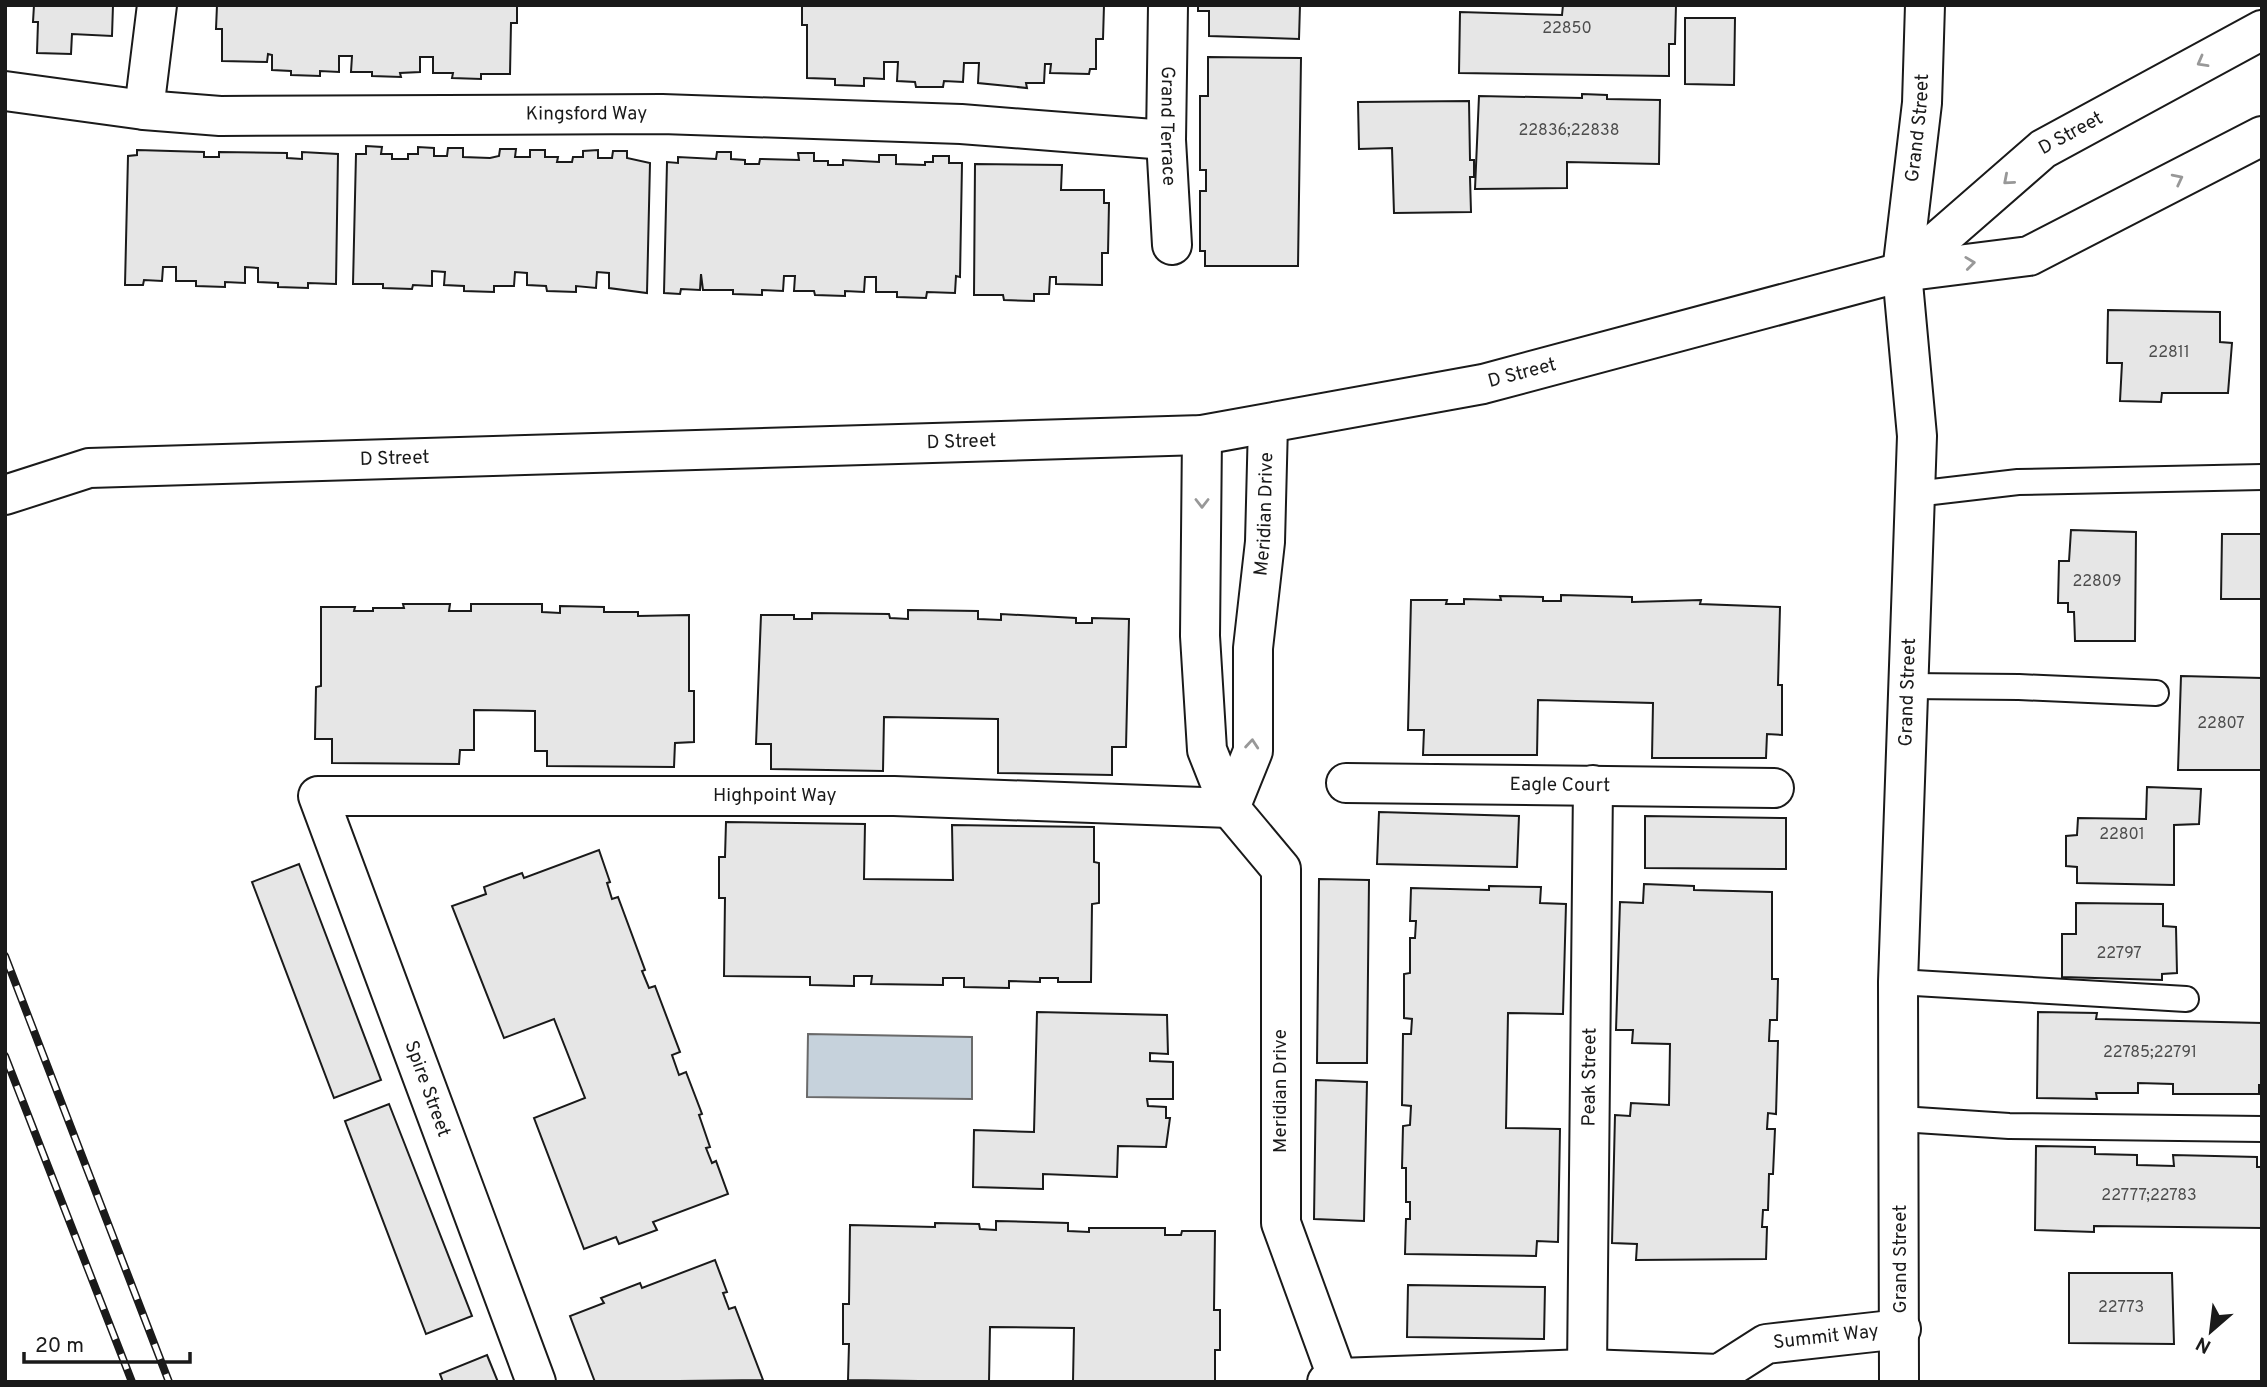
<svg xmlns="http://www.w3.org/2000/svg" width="2267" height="1387" viewBox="0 0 2267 1387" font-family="Overpass,sans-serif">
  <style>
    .water { fill: #c6d2dc; stroke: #6a6a6a; stroke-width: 2 }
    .building { fill: #e6e6e6; stroke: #1a1a1a; stroke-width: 2 }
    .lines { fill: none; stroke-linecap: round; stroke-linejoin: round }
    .service-casing { stroke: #1a1a1a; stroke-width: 28 }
    .minor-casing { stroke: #1a1a1a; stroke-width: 42 }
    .tertiary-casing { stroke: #1a1a1a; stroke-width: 42 }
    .secondary-casing { stroke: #1a1a1a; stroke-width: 42 }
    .service { stroke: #fff; stroke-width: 24 }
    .minor { stroke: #fff; stroke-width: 38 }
    .tertiary { stroke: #fff; stroke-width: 38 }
    .secondary { stroke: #fff; stroke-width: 38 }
    .rail-casing { stroke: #1a1a1a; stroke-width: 8 }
    .rail { stroke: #fff; stroke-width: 5; stroke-dasharray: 16; stroke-linecap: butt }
    .oneway { stroke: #989898 }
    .labels { text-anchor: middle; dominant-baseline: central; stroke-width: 5; stroke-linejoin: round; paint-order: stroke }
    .number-label { font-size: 16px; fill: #4d4d4d }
    .street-label { font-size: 19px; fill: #1a1a1a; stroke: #fff }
  </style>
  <rect width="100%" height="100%" fill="#fff"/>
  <path class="water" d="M808 1034 972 1037V1099L807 1097Z"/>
  <g class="building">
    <path d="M34 5H113L112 36 72 34 71 54 37 53 38 22H33Z"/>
    <path d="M217 5H517V23H511L510 74H481V79L452 78 453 73H433V57H420V72L400 73 401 77 372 76V72H351L352 56H339V72L320 71V76L291 75V71L272 70V55L268 54 267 62 222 61V29H216Z"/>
    <path d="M802 5H1104L1103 39H1096V69H1090L1089 74 1050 73 1051 64H1045L1044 83H1026L1027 88 978 83 979 63H964L963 82 944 81 943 87H916L915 82 897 81 898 62H884V79L864 78V86L835 85V79L807 78V25H802Z"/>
    <path d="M1198 5H1300L1299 39 1209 36V11H1198Z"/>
    <path d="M1563 5H1676L1675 44H1669V76L1459 73 1460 12 1562 15Z"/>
    <path d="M1685 18H1735L1734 85 1685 84Z"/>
    <path d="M1208 57 1301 58 1298 266H1205V251H1200V191H1206V170H1200V96H1208Z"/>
    <path d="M1582 94 1607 95V99L1660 100 1659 164 1567 162V188L1475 189 1479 96 1582 98Z"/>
    <path d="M1469 101 1470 160H1474V177H1470L1471 212 1394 213 1392 148 1359 149 1358 102Z"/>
    <path d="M366 146 382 147 381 154H392V159H408V154H418V147L434 148V156H447L448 148H463V157L490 158 499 156 500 149H516L515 157H530V150H545V157H558L557 162H572L573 157H583V151L598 150V158H612L613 151H627V158L650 163 647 293 609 288V273L597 272 596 288 576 286V292L547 291 546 286 527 285V273L515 272 514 286H494V292L464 291V286L444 285 445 272 432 271V286L413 285 412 289 383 288V284H353L356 154H366Z"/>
    <path d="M137 150 204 152V157H219V152L287 153V158L302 159V152L338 154 336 284 308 283V288L278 287V283L258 282V268L245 267V283L225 282V287L196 286V281H176V267H163L162 281 144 280 143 285H125L128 156 137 155Z"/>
    <path d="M717 152H731V159L745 160V164H759L760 159 799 160 798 153H814V161H828V165H843V160L879 162V155H896V164L925 165V162H933V156H949V163H962L960 277 956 276 955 293 927 292 926 298 897 297V292H876V277H865L864 292 845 291V296L815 295 814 291H794L795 276H784L783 291 762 290V295L733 294V290H703L701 274 700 290 681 289 680 294 664 293 667 162 678 163V157L716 159Z"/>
    <path d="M975 164 1062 165 1061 190H1104V203H1109L1108 253H1102V285L1056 284V277H1050L1049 294H1034V301L1004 300 1003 295H974Z"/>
    <path d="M2108 310 2220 312V342L2232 343 2228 393H2162L2161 402 2120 401 2122 363H2107Z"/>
    <path d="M2071 530 2136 532 2135 641H2075L2074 612H2068V603H2058L2059 561H2069Z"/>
    <path d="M2222 534H2262V599H2221Z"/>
    <path d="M1561 595 1632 597V602L1701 600 1700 604 1780 607 1778 685H1782V735L1767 734 1766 758H1652L1653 703 1538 700 1537 755H1423L1424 730H1408L1411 600H1447L1446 604H1464V599L1501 600 1500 596 1543 597V601H1561Z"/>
    <path d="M403 604H450L449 611H471V604H542V612L560 613V606L604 607V612H638V616L689 615V691H694V742L675 743 674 767 547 766V751H535V711L474 710V750H460L459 764 332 763V739H315L316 687 321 686V607H355L354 611H373V608H404Z"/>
    <path d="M908 610 978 611V619L1001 620V614L1076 618V623H1092V618L1129 619 1126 747H1112V775L998 773V719L884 717 883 771 771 769V744H756L761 615H794V619H812V613L889 614 890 618 908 619Z"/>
    <path d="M2181 676 2262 678V770H2178Z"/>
    <path d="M2147 787 2201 789 2199 824 2174 825V885L2077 883V867L2066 866V836L2077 835 2078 818 2146 819Z"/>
    <path d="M1379 812 1519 816 1517 867 1377 864Z"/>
    <path d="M1645 816 1786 818V869L1645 868Z"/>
    <path d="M726 822 865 824 864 879 953 880 952 825 1094 827V862L1099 863V903L1092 904 1091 982H1058V978H1040V982L1009 981V988L964 987V978H943V985L871 984 872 976H854V986L810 985V977L724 976 725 898H719V857H725Z"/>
    <path d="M599 850 610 882 607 883 612 899 618 897 645 970 642 971 649 988 655 986 680 1052 672 1055 679 1075 686 1072 702 1114 699 1115 710 1147 706 1148 712 1163 716 1161 728 1194 653 1222 657 1230 619 1244 616 1237 584 1249 534 1118 585 1098 554 1019 504 1038 452 906 486 894 484 887 522 873 524 878Z"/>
    <path d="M299 864 381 1080 334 1098 252 882Z"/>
    <path d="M1319 879 1369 880 1367 1063H1317Z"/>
    <path d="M1644 884 1694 886V890L1772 892V979H1778L1777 1020H1770L1769 1041H1778L1776 1114 1768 1113 1767 1129H1775L1773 1174H1769L1768 1210H1763L1762 1227H1767L1766 1259 1636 1260 1637 1244 1612 1243 1615 1115 1630 1116 1631 1103 1669 1105 1670 1044 1632 1043 1633 1030H1616L1620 902 1643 903Z"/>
    <path d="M1489 886 1541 887 1540 903 1566 904 1563 1014 1508 1013 1506 1128 1560 1129 1558 1242 1537 1241 1536 1256 1405 1254 1406 1219H1410V1202H1406V1168H1402L1403 1126 1410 1125 1411 1106 1402 1105 1403 1034H1411L1412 1019 1404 1018V974L1410 973V938H1415L1416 921H1410L1411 888 1489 890Z"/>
    <path d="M2076 903 2163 904V926L2176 927 2177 973 2162 974V980L2062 977V934H2076Z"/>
    <path d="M1037 1012 1167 1015 1168 1054 1150 1053V1061L1173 1062V1099H1147L1148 1106 1166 1107V1118H1170L1166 1147 1118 1146 1117 1177 1043 1174V1189L973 1187 974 1130 1034 1132Z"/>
    <path d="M2038 1012 2097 1013 2096 1019 2262 1023V1085H2259V1094H2173V1084L2138 1083V1093H2096L2097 1099 2037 1098Z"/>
    <path d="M1316 1080 1367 1082 1364 1221 1314 1219Z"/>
    <path d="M389 1104 472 1316 426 1334 345 1121Z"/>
    <path d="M2036 1146 2095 1147V1154L2137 1155V1165L2174 1166 2173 1155 2257 1157V1167H2262V1228L2094 1226V1232L2035 1230Z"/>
    <path d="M996 1221 1068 1223V1231L1089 1232V1228H1165V1235H1181L1182 1231H1215L1214 1310H1220V1350H1215V1382H1073L1074 1328 990 1327 989 1382 848 1380 849 1344H843V1304H849L850 1225 935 1227V1223L979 1224 980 1229 996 1230Z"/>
    <path d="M715 1260 727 1292 723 1293 729 1309 735 1307 763 1380 595 1382 570 1316 604 1303 601 1298 640 1283 642 1288Z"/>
    <path d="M2069 1273H2172L2174 1344 2069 1343Z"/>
    <path d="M1408 1285 1545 1287 1544 1339 1407 1337Z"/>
    <path d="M487 1355 498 1382H443L440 1374Z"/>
  </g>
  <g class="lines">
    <defs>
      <g id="service">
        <path d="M1915 494 2018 482 2262 477"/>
        <path d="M1908 686 2019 687 2156 693"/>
        <path d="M1898 982 2186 999"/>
        <path d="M1901 1119 2009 1126 2262 1129"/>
      </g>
      <g id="minor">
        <path id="s1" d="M1168 5 1166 140 1172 245"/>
        <path id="s2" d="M5 91 144 110 220 116 662 114 961 124 1166 140"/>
        <path d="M144 110 157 5"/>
        <path d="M1202 435 1200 636 1207 750 1230 808 1281 869V1223L1339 1382"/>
        <path id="s3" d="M1346 783 1774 788"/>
        <path id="s4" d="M1230 808 1253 751V648L1265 542 1268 424"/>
        <path id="s5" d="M1587 1369 1593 785"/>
        <path id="s6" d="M536 1382 318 796H894L1230 808"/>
        <path id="s7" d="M1327 1382 1339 1378 1587 1369 1719 1374 1766 1344 1901 1329"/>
      </g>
      <g id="tertiary">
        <path id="s8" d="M1899 1382 1898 982 1917 436 1902 272 1922 103 1925 5"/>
      </g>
      <g id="secondary">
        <path id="s9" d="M1902 272 2043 149 2262 30"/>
        <path id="s10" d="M5 495 89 468 1202 435 1483 384 1902 272 2029 256 2262 136"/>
      </g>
    </defs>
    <use href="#service" class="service-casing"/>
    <use href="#minor" class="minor-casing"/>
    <use href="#tertiary" class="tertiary-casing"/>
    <use href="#secondary" class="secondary-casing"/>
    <use href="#service" class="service"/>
    <use href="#minor" class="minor"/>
    <use href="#tertiary" class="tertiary"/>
    <use href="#secondary" class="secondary"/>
    <defs>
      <g id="rail">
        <path d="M5 956 169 1382"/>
        <path d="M5 1056 132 1382"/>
      </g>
    </defs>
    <use href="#rail" class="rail-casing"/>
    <use href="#rail" class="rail"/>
  </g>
  <defs><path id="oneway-chevron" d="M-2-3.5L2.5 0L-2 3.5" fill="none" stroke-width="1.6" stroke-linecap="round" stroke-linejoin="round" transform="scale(1.75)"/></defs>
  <g class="oneway">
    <use href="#oneway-chevron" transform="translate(2202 62) rotate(151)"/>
    <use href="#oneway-chevron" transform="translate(2178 179) rotate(-27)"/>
    <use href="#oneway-chevron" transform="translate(2008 180) rotate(139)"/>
    <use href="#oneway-chevron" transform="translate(1970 263) rotate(-7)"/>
    <use href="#oneway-chevron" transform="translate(1202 503) rotate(90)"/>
    <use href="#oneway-chevron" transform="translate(1252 744) rotate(-85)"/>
  </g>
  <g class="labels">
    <g class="number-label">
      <text x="1567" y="29">22850</text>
      <text x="1569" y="131">22836;22838</text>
      <text x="2169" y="353">22811</text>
      <text x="2097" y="582">22809</text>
      <text x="2221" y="724">22807</text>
      <text x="2122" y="835">22801</text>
      <text x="2119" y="954">22797</text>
      <text x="2150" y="1053">22785;22791</text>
      <text x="2149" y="1196">22777;22783</text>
      <text x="2121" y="1308">22773</text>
    </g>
    <g class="street-label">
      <text stroke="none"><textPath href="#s2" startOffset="583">Kingsford Way</textPath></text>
      <text stroke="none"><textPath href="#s1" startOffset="121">Grand Terrace</textPath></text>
      <text stroke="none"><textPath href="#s8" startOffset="1256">Grand Street</textPath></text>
      <text stroke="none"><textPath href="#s9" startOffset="219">D Street</textPath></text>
      <text stroke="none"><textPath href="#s10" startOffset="1528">D Street</textPath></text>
      <text stroke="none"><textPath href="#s10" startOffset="961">D Street</textPath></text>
      <text stroke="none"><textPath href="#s10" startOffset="394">D Street</textPath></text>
      <text stroke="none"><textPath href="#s4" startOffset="299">Meridian Drive</textPath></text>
      <text stroke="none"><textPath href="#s8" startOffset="690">Grand Street</textPath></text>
      <text stroke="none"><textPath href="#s3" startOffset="214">Eagle Court</textPath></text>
      <text stroke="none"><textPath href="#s6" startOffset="1082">Highpoint Way</textPath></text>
      <text stroke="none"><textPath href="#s5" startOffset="292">Peak Street</textPath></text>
      <text transform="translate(427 1089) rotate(70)">Spire Street</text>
      <text transform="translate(1281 1091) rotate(-90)">Meridian Drive</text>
      <text transform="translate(1901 1259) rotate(-90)">Grand Street</text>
      <text stroke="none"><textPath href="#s7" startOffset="509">Summit Way</textPath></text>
    </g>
  </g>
  <rect width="2267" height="1387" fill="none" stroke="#1a1a1a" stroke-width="14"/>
  <g transform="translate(2211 1331) rotate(208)" stroke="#ffffff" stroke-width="5" paint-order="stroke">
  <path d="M0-5L12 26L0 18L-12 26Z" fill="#1a1a1a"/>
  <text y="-10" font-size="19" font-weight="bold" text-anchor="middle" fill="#1a1a1a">N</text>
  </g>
  <path d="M24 1352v10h166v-10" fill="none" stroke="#1a1a1a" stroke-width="3.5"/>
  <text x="35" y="1352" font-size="21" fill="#1a1a1a" stroke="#ffffff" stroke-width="5" paint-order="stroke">20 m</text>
</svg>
